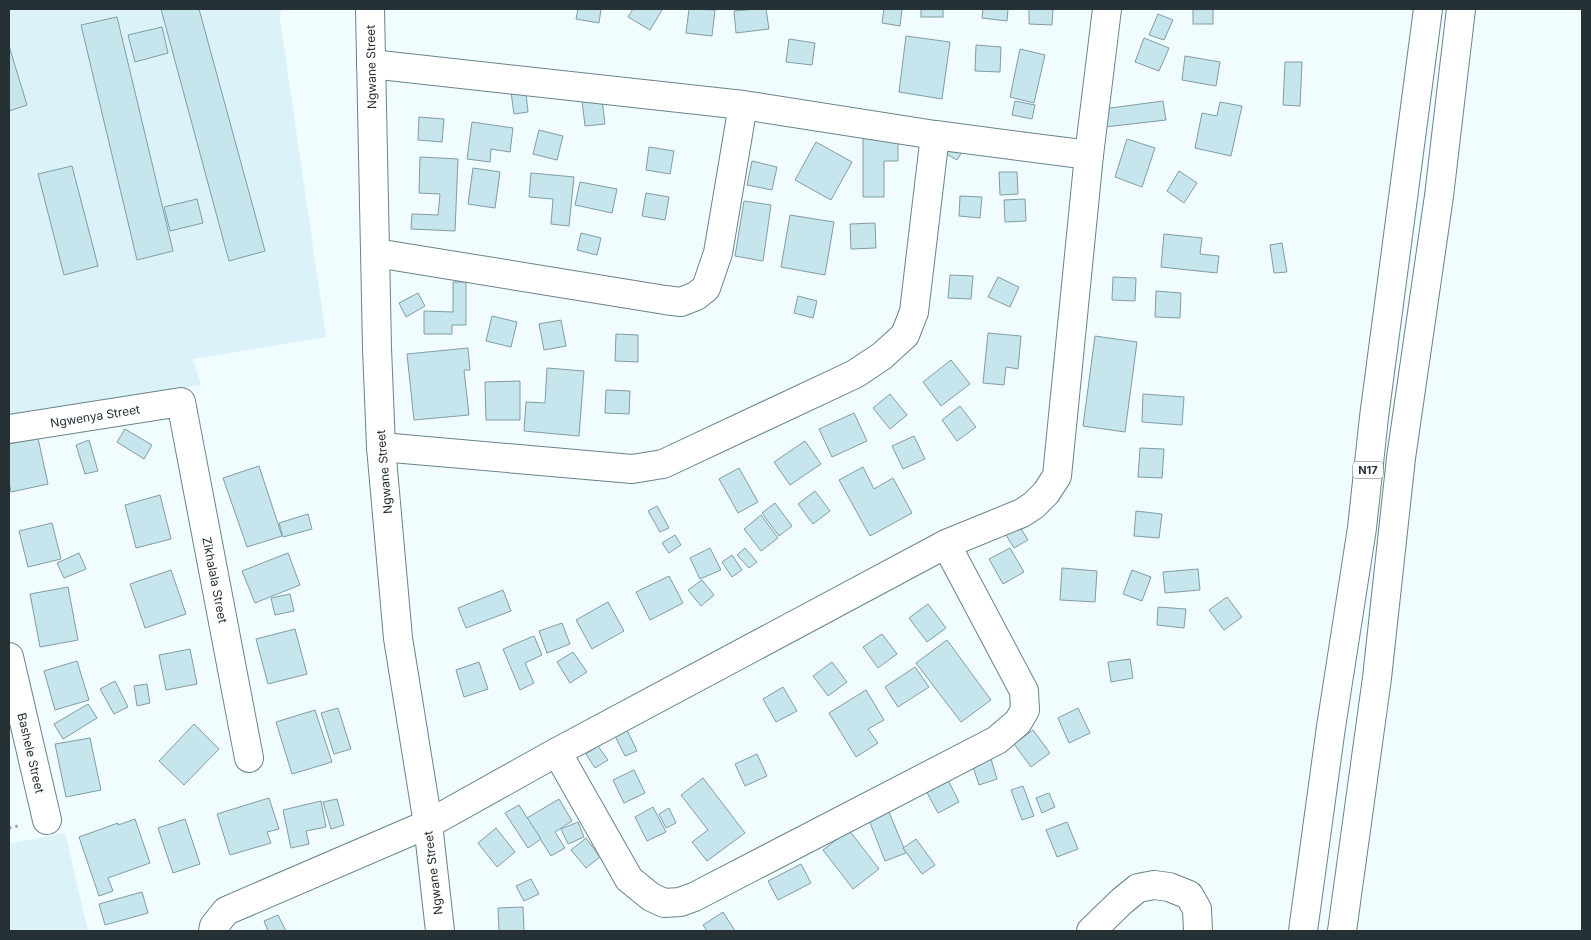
<svg xmlns="http://www.w3.org/2000/svg" width="1591" height="940" viewBox="0 0 1591 940" font-family="Inter,sans-serif">
  <style>
    .built { fill: #dbf2f8 }
    .building { fill: #c7e5ec; stroke: #819da4 }
    .lines { fill: none; stroke-linecap: round; stroke-linejoin: round }
    .minor-casing { stroke: #68848a; stroke-width: 30 }
    .trunk-casing { stroke: #68848a; stroke-width: 30 }
    .path { stroke: #9aa6a9; stroke-width: 3; stroke-dasharray: 2.5 4; stroke-linecap: butt }
    .minor { stroke: #fff; stroke-width: 28 }
    .trunk { stroke: #fff; stroke-width: 28 }
    .labels { text-anchor: middle; dominant-baseline: central; stroke-width: 4; stroke-linejoin: round; paint-order: stroke }
    .shield { fill: #fff; stroke: #666f71; stroke-width: 1 }
    .shield-label { font-size: 11px; font-weight: bold; fill: #253134 }
    .street-label { font-size: 12px; fill: #253134; stroke: #fff }
  </style>
  <rect width="100%" height="100%" fill="#f0fcff"/>
  <g class="built">
    <path d="M9 9H281L280 19 326 337 193 359 201 385 9 419Z"/>
    <path d="M65 833 88 931H9V844Z"/>
  </g>
  <g class="building">
    <path d="M161 9H199L265 251 229 261Z"/>
    <path d="M578 9H601L599 23 576 19Z"/>
    <path d="M633 9H660L662 10 650 30 628 17Z"/>
    <path d="M689 9 715 10 712 36 686 33Z"/>
    <path d="M757 9H766L769 29 736 33 734 11Z"/>
    <path d="M884 9H902L900 26 882 23Z"/>
    <rect x="921" y="9" width="22" height="8"/>
    <path d="M983 9H1008L1007 21 982 18Z"/>
    <path d="M1029 9H1053L1052 25 1029 24Z"/>
    <rect x="1193" y="9" width="20" height="15"/>
    <path d="M1158 14 1173 20 1164 40 1149 35Z"/>
    <path d="M117 17 173 251 137 260 81 25Z"/>
    <path d="M162 27 168 53 135 62 128 35Z"/>
    <path d="M906 36 950 42 942 99 899 92Z"/>
    <path d="M1144 38 1169 48 1159 71 1135 62Z"/>
    <path d="M789 39 815 43 812 65 786 62Z"/>
    <path d="M976 45 1001 47 1000 72 975 71Z"/>
    <path d="M9 46 27 105 9 111Z"/>
    <path d="M1020 49 1045 55 1034 103 1010 97Z"/>
    <path d="M1185 56 1220 62 1216 86 1182 80Z"/>
    <path d="M1285 62H1302L1300 106 1283 105Z"/>
    <path d="M525 83 528 112 514 114 510 85Z"/>
    <path d="M602 99 605 124 585 126 582 101Z"/>
    <path d="M1015 101 1035 105 1032 119 1012 115Z"/>
    <path d="M1163 101 1166 120 1105 127 1103 109Z"/>
    <path d="M1220 102 1242 106 1231 156 1195 148 1202 113 1217 116Z"/>
    <path d="M419 117 444 119 442 142 418 140Z"/>
    <path d="M472 122 513 128 510 152 491 149 490 162 467 159Z"/>
    <path d="M539 130 563 136 557 160 533 154Z"/>
    <path d="M863 137H898V161H884V197H863Z"/>
    <path d="M1127 139 1155 148 1142 187 1115 177Z"/>
    <path d="M947 141 963 150 957 160 941 151Z"/>
    <path d="M816 142 852 162 831 200 795 180Z"/>
    <path d="M649 147 674 151 670 174 646 170Z"/>
    <path d="M420 157 458 159 455 231 411 229 412 214 438 215 440 194 419 193Z"/>
    <path d="M752 161 777 167 772 190 747 185Z"/>
    <path d="M72 166 98 266 64 275 38 174Z"/>
    <path d="M473 168 500 172 495 208 468 204Z"/>
    <path d="M1179 171 1197 183 1184 203 1167 191Z"/>
    <path d="M999 172H1017L1018 194 1000 195Z"/>
    <path d="M531 173 574 177 569 226 551 224 553 199 529 197Z"/>
    <path d="M580 182 617 189 612 213 575 205Z"/>
    <path d="M646 193 669 197 665 220 642 216Z"/>
    <path d="M960 196 982 197 980 218 959 216Z"/>
    <path d="M197 199 203 223 170 231 164 207Z"/>
    <path d="M1025 199 1026 221 1005 222 1004 200Z"/>
    <path d="M744 201 771 205 763 261 735 256Z"/>
    <path d="M790 215 834 222 825 275 781 267Z"/>
    <path d="M875 223 876 248 851 249 850 224Z"/>
    <path d="M581 233 601 238 597 255 577 250Z"/>
    <path d="M1164 234 1202 238 1200 254 1219 256 1217 273 1161 267Z"/>
    <path d="M1282 243 1287 272 1274 273 1270 245Z"/>
    <path d="M950 275 973 276 971 299 948 298Z"/>
    <path d="M998 277 1019 287 1010 307 988 297Z"/>
    <path d="M1113 277 1136 278 1135 301 1112 300Z"/>
    <path d="M453 282H466V325H452V334H424V311L453 312Z"/>
    <path d="M1156 291 1181 293 1180 318 1155 317Z"/>
    <path d="M418 293 425 306 406 317 399 303Z"/>
    <path d="M798 296 817 301 813 318 794 313Z"/>
    <path d="M492 316 517 322 511 347 486 341Z"/>
    <path d="M561 320 566 346 544 350 539 324Z"/>
    <path d="M988 333 1021 336 1018 369 1006 367 1004 385 983 383Z"/>
    <path d="M616 334 638 335V362L615 361Z"/>
    <path d="M1095 336 1137 342 1125 432 1083 426Z"/>
    <path d="M468 348 470 370H464L469 415 414 420 407 354Z"/>
    <path d="M951 360 970 384 941 406 923 382Z"/>
    <path d="M547 368 584 371 579 436 524 431 526 402 545 403Z"/>
    <path d="M520 381V420H486L485 382Z"/>
    <path d="M606 390 630 391 629 414 605 413Z"/>
    <path d="M890 394 907 415 890 429 873 408Z"/>
    <path d="M1143 394 1184 397 1182 425 1142 422Z"/>
    <path d="M960 406 976 427 957 441 942 420Z"/>
    <path d="M854 413 867 441 832 457 819 429Z"/>
    <path d="M125 429 152 445 144 459 117 442Z"/>
    <path d="M914 436 925 459 903 469 892 446Z"/>
    <path d="M38 438 48 484 11 492 9 482V444Z"/>
    <path d="M89 440 98 471 85 474 76 445Z"/>
    <path d="M805 441 821 464 790 485 774 462Z"/>
    <path d="M1140 448 1164 449 1162 478 1138 477Z"/>
    <path d="M259 466 282 536 247 547 223 478Z"/>
    <path d="M863 467 874 489 893 478 912 513 870 536 839 480Z"/>
    <path d="M739 468 758 502 738 513 719 479Z"/>
    <path d="M815 491 830 511 813 524 798 504Z"/>
    <path d="M160 495 171 539 136 548 125 505Z"/>
    <path d="M775 503 792 526 779 536 762 513Z"/>
    <path d="M657 506 669 528 660 532 648 511Z"/>
    <path d="M1136 511 1162 514 1159 538 1134 536Z"/>
    <path d="M308 514 312 529 283 537 279 523Z"/>
    <path d="M761 515 778 538 761 551 744 529Z"/>
    <path d="M52 523 61 559 28 567 19 531Z"/>
    <path d="M1020 527 1028 540 1014 548 1006 535Z"/>
    <path d="M675 535 681 545 669 553 662 543Z"/>
    <path d="M710 548 721 570 700 579 690 558Z"/>
    <path d="M745 548 757 562 749 568 737 555Z"/>
    <path d="M1010 548 1024 572 1003 584 989 559Z"/>
    <path d="M79 553 86 569 64 578 57 563Z"/>
    <path d="M288 553 300 585 255 603 242 571Z"/>
    <path d="M732 555 742 570 732 577 722 562Z"/>
    <path d="M1062 568 1097 571 1095 602 1060 600Z"/>
    <path d="M1198 569 1200 590 1165 593 1163 572Z"/>
    <path d="M171 570 186 614 145 628 130 584Z"/>
    <path d="M1132 570 1151 577 1142 601 1123 594Z"/>
    <path d="M669 576 683 603 650 620 636 592Z"/>
    <path d="M702 580 714 595 701 606 688 590Z"/>
    <path d="M68 587 78 640 40 647 30 594Z"/>
    <path d="M503 590 511 611 466 628 458 608Z"/>
    <path d="M290 594 294 611 275 615 271 598Z"/>
    <path d="M1227 597 1242 617 1224 630 1209 610Z"/>
    <path d="M608 602 624 631 592 649 576 620Z"/>
    <path d="M928 604 946 628 927 642 909 618Z"/>
    <path d="M1158 607 1186 609 1184 628 1157 625Z"/>
    <path d="M562 623 570 644 547 653 539 631Z"/>
    <path d="M295 629 307 674 268 684 256 639Z"/>
    <path d="M882 634 897 654 878 668 863 647Z"/>
    <path d="M534 636 542 655 525 663 534 683 520 690 503 649Z"/>
    <path d="M947 640 991 700 961 722 916 663Z"/>
    <path d="M190 649 197 684 166 690 159 655Z"/>
    <path d="M573 652 587 672 570 683 557 662Z"/>
    <path d="M1130 659 1133 678 1111 682 1108 662Z"/>
    <path d="M77 661 89 700 55 710 44 671Z"/>
    <path d="M479 662 488 689 464 697 456 670Z"/>
    <path d="M832 662 847 682 828 696 813 676Z"/>
    <path d="M915 667 929 687 898 707 885 687Z"/>
    <path d="M115 681 128 707 114 714 100 689Z"/>
    <path d="M147 684 150 703 137 706 134 686Z"/>
    <path d="M783 687 797 711 776 722 763 699Z"/>
    <path d="M866 690 884 720 868 729 878 743 856 757 829 713Z"/>
    <path d="M88 704 97 718 63 739 54 724Z"/>
    <path d="M338 708 351 749 334 754 321 713Z"/>
    <path d="M1078 708 1090 733 1069 743 1058 718Z"/>
    <path d="M315 710 332 762 292 774 276 722Z"/>
    <path d="M194 724 219 749 184 785 159 761Z"/>
    <path d="M627 730 637 751 625 756 615 736Z"/>
    <path d="M1033 730 1050 753 1031 767 1014 744Z"/>
    <path d="M90 738 101 790 66 797 55 744Z"/>
    <path d="M598 746 608 760 595 768 586 754Z"/>
    <path d="M989 752 997 779 979 785 970 758Z"/>
    <path d="M757 754 767 776 745 786 735 764Z"/>
    <path d="M634 770 645 793 624 803 613 780Z"/>
    <path d="M703 778 745 833 707 861 692 842 708 830 681 795Z"/>
    <path d="M947 778 959 802 938 813 925 789Z"/>
    <path d="M1023 786 1034 816 1022 820 1011 790Z"/>
    <path d="M1049 793 1055 807 1042 813 1036 798Z"/>
    <path d="M269 798 279 829 267 832 271 843 230 855 217 814Z"/>
    <path d="M337 799 344 825 331 829 323 802Z"/>
    <path d="M559 799 572 821 555 832 565 848 551 856 527 818Z"/>
    <path d="M321 801 326 827 306 831 309 844 291 848 283 810Z"/>
    <path d="M519 805 541 839 528 848 505 813Z"/>
    <path d="M653 807 666 832 647 841 635 817Z"/>
    <path d="M669 808 676 823 666 828 659 814Z"/>
    <path d="M889 812 906 853 885 861 869 820Z"/>
    <path d="M135 819 150 863 108 878 113 891 99 896 79 837 118 823V825Z"/>
    <path d="M185 819 200 864 173 873 158 828Z"/>
    <path d="M578 822 584 837 568 844 561 829Z"/>
    <path d="M1067 822 1078 849 1057 857 1046 830Z"/>
    <path d="M496 828 515 852 497 867 478 843Z"/>
    <path d="M849 830 879 869 853 889 823 850Z"/>
    <path d="M586 838 600 857 586 868 571 850Z"/>
    <path d="M916 839 935 865 922 874 903 848Z"/>
    <path d="M801 864 811 883 778 900 768 881Z"/>
    <path d="M531 879 539 894 524 901 516 886Z"/>
    <path d="M142 892 148 913 105 925 99 904Z"/>
    <path d="M523 907 524 931H499L498 908Z"/>
    <path d="M723 912 735 931H707L703 925Z"/>
    <path d="M278 915 286 931H268L264 921Z"/>
  </g>
  <g class="lines">
    <defs>
      <g id="minor">
        <path d="M370 9 377 348 381 447 398 638 428 824 440 931"/>
        <path d="M371 64 743 105 935 135 1089 155"/>
        <path d="M376 253 665 300 681 302 696 296 706 288 718 253 743 105"/>
        <path d="M9 429 181 402 249 758"/>
        <path d="M381 447 632 469 663 464 855 374 882 356 905 335 914 312 935 135"/>
        <path d="M9 657 47 820"/>
        <path d="M557 752 629 879 651 897 664 903 680 902 694 897 997 740 1018 722 1025 710 1024 691 946 544"/>
        <path d="M213 931 214 926 226 911 428 824 557 752 946 544 1022 513 1034 505 1046 493 1057 476 1089 155 1107 9"/>
        <path d="M1091 931 1122 901 1138 888 1154 885 1169 887 1189 895 1197 909 1198 931"/>
      </g>
      <g id="trunk">
        <path d="M1303 931 1331 727 1362 528 1374 417 1428 9"/>
        <path d="M1342 931 1377 678 1401 458 1439 196 1461 9"/>
      </g>
    </defs>
    <use href="#minor" class="minor-casing"/>
    <use href="#trunk" class="trunk-casing"/>
    <path class="path" d="M9 828 22 825"/>
    <use href="#minor" class="minor"/>
    <use href="#trunk" class="trunk"/>
  </g>
  <g class="labels">
    <rect class="shield" x="1353" y="461.5" width="30" height="17" rx="4"/>
    <g class="shield-label">
      <text x="1368" y="470">N17</text>
    </g>
    <g class="street-label">
      <text transform="translate(371 67) rotate(-91)">Ngwane Street</text>
      <text transform="translate(95 416) rotate(-9)">Ngwenya Street</text>
      <text transform="translate(384 472) rotate(-95)">Ngwane Street</text>
      <text transform="translate(215 580) rotate(79)">Zikhalala Street</text>
      <text transform="translate(31 753) rotate(77)">Bashele Street</text>
      <text transform="translate(433 873) rotate(-97)">Ngwane Street</text>
    </g>
  </g>
  <rect width="1591" height="940" fill="none" stroke="#253134" stroke-width="20"/>
</svg>
